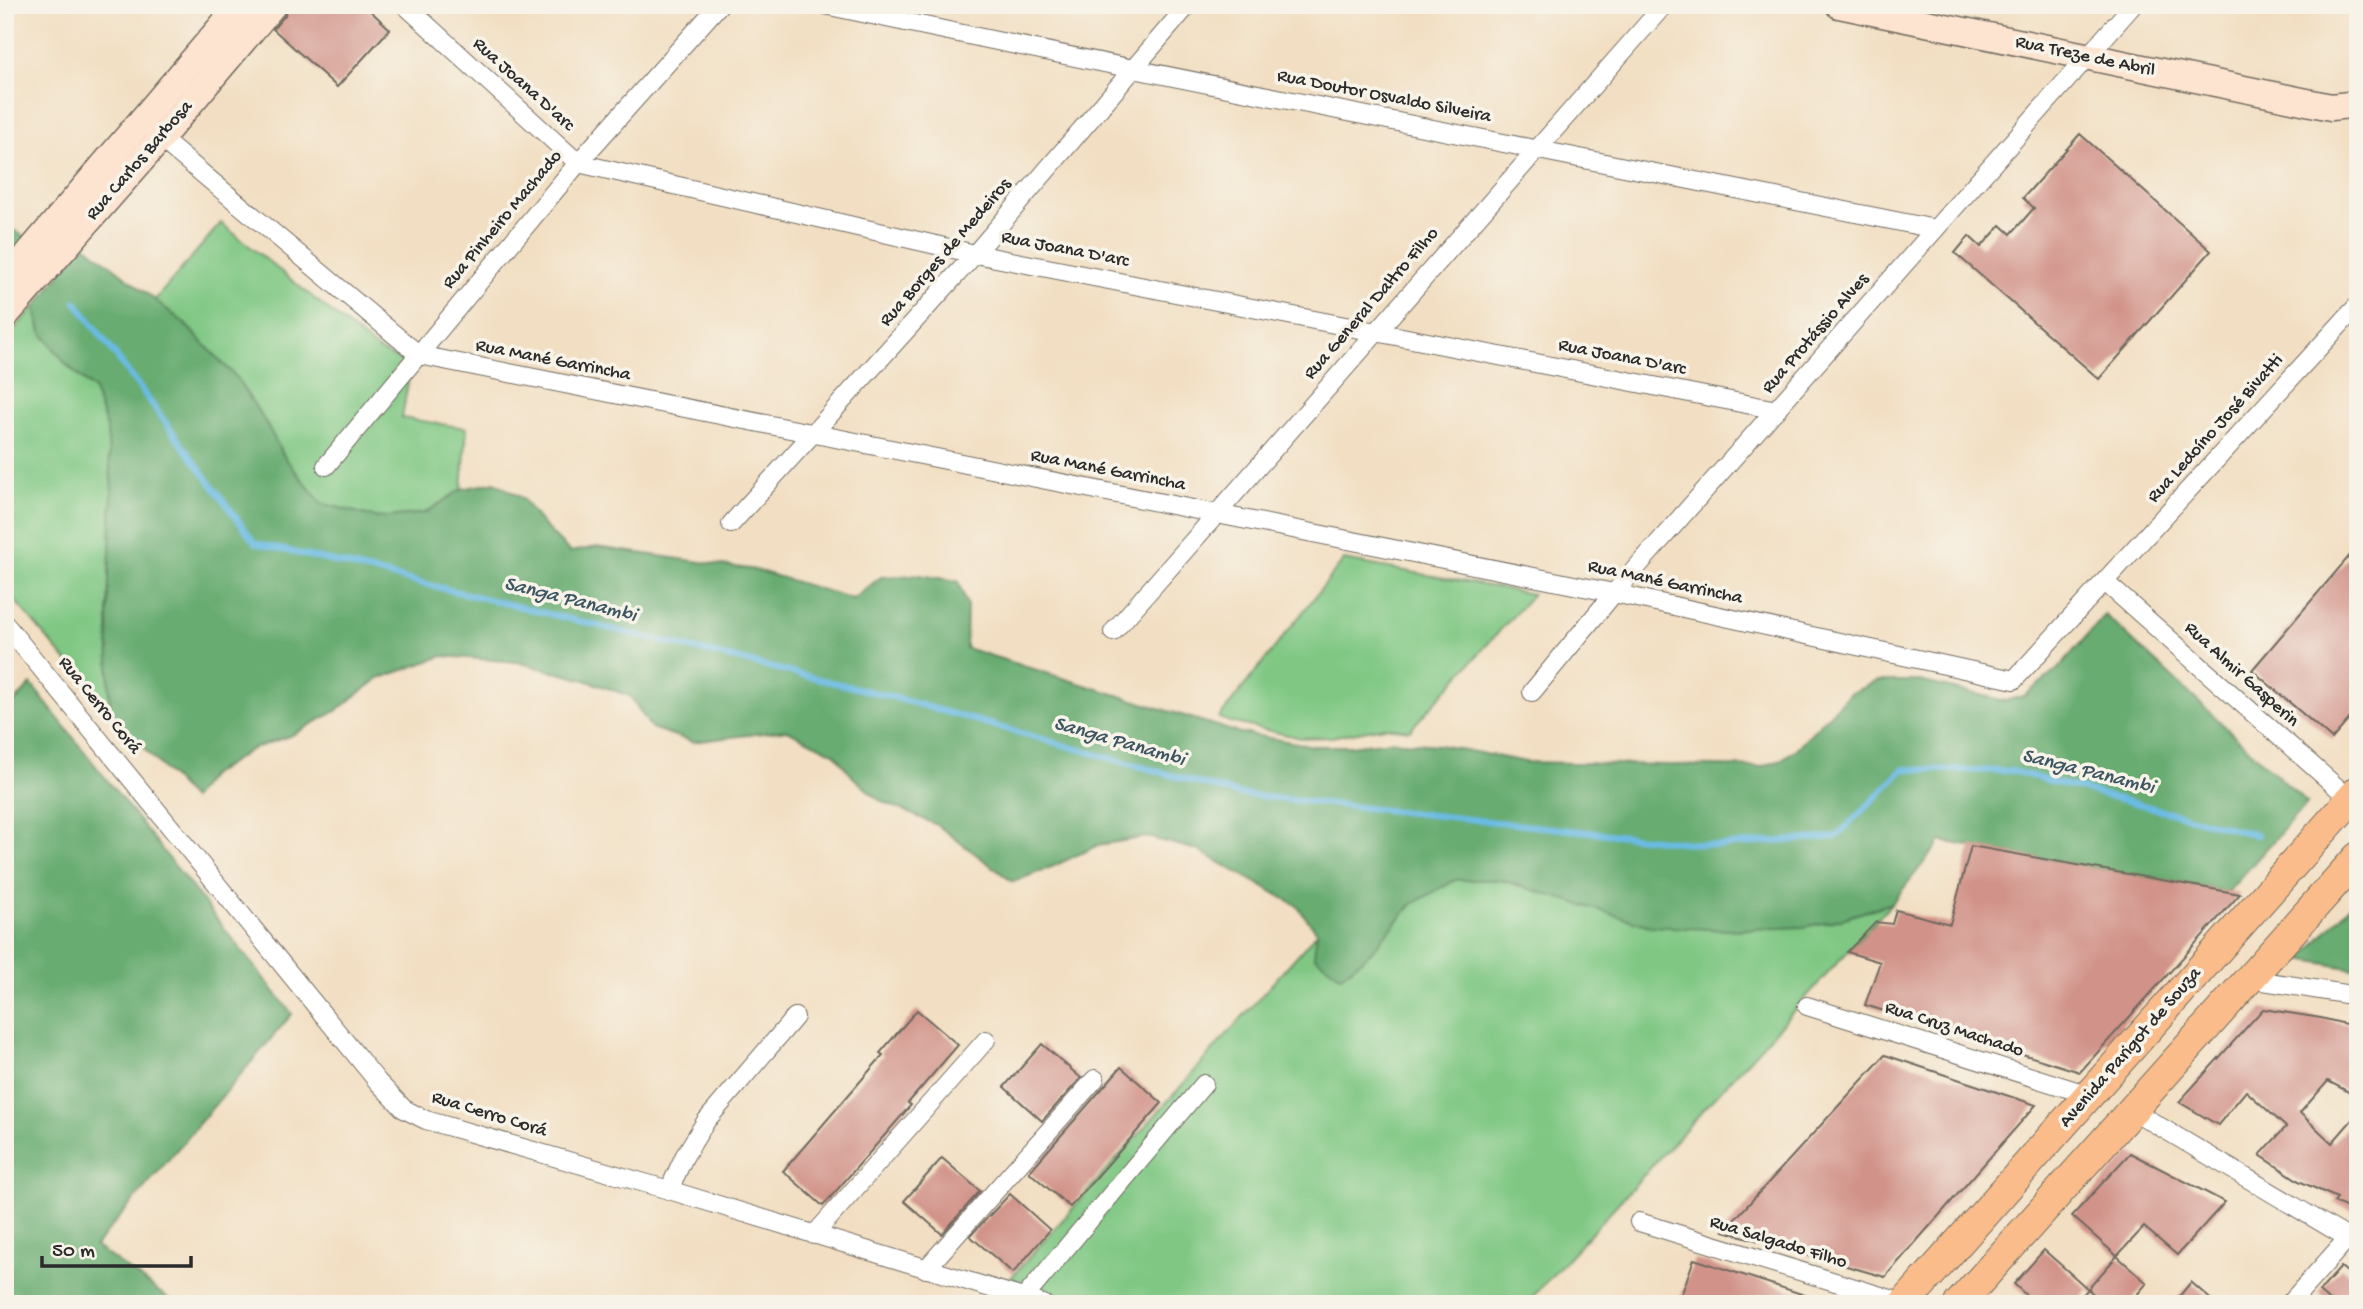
<svg xmlns="http://www.w3.org/2000/svg" width="2363" height="1309" viewBox="0 0 2363 1309" font-family="'Gochi Hand',sans-serif">
  <style>
    .green { fill: #7fc783; stroke: #557957; stroke-width: 2 }
    .forest { fill: #67ac71; stroke: #496c4e; stroke-width: 2 }
    .lines { fill: none; stroke-linecap: round; stroke-linejoin: round }
    .stream { stroke: #6abbe5; stroke-width: 6 }
    .building { fill: #d19389 }
    .street-casing { stroke: #716a60; stroke-width: 20 }
    .secondary-casing { stroke: #716a60; stroke-width: 29 }
    .primary-casing { stroke: #716a60; stroke-width: 32 }
    .street { stroke: #fff; stroke-width: 18 }
    .secondary { stroke: #fde4d0; stroke-width: 26 }
    .primary { stroke: #f9bc8a; stroke-width: 30 }
    .labels { text-anchor: middle; dominant-baseline: central; stroke-width: 7; stroke-linejoin: round; paint-order: stroke }
    .street-label { font-size: 19px; fill: #2b2b2b; stroke: #f7f3e8 }
    .water-label { font-size: 21px; font-style: italic; fill: #3e5663; stroke: #f7f3e8 }
  </style>
  <rect width="100%" height="100%" fill="#f7f3e8"/>
  <filter id="ink" filterUnits="userSpaceOnUse"><feTurbulence type="fractalNoise" baseFrequency=".0143" numOctaves="2"/><feDisplacementMap in="SourceGraphic" scale="14" xChannelSelector="R" yChannelSelector="G"/><feConvolveMatrix kernelMatrix="1 2 1 2 8 2 1 2 1" color-interpolation-filters="sRGB"/></filter>
  <filter id="wash" filterUnits="userSpaceOnUse"><feTurbulence type="fractalNoise" baseFrequency=".00686" numOctaves="4" result="noise"/><feDisplacementMap in="SourceGraphic" scale="28" xChannelSelector="R" yChannelSelector="G"/><feGaussianBlur stdDeviation="1.57" result="paint"/><feColorMatrix in="noise" values="0 0 0 0 0 0 0 0 0 0 0 0 0 0 0 0 0 1.4 0 .05"/><feComposite in="paint" operator="in"/></filter>
  <g filter="url(#wash)">
    <rect width="100%" height="100%" fill="#f2dfc3"/>
    <g class="green">
      <path d="M221 223 378 350 411 365 402 418 467 428 462 489 425 513 378 518 321 503 285 458 264 420 200 341 183 322 154 301Z"/>
      <path d="M35 307 41 332 66 364 94 390 107 429 112 491 108 611 110 712 5 589V339Z"/>
      <path d="M1344 560 1533 594 1410 730 1384 727 1331 737 1301 738 1230 722 1219 718Z"/>
      <path d="M1455 880H1501L1562 897 1803 927 1841 919 1892 903 1526 1304H1093L1010 1279 1317 933 1369 954 1412 904Z"/>
    </g>
    <g class="forest">
      <path d="M5 225 35 243 5 278Z"/>
      <path d="M84 244 183 322 236 377 264 420 285 458 321 503 378 518 425 513 462 489 495 482 522 498 542 524 570 552 597 547 756 570 853 599 881 577 919 575 958 581 967 605 966 648 1236 732 1314 746H1349L1391 741 1439 745 1526 762 1760 767 1779 761 1795 750 1849 694 1877 681H1920L2005 701 2024 696 2057 670 2105 615 2307 803 2228 892 1941 841 1892 903 1841 919 1803 927 1726 930 1650 926 1501 880H1455L1412 904 1369 954 1341 976 1314 956 1317 932 1296 905 1197 850 1147 837 1098 845 1054 866 1013 882 937 825 879 800 853 777 834 753 787 730 693 742 651 728 630 696 585 680 517 662 443 656 378 679 336 711 292 735 252 749 210 776 192 799 110 712 108 611 112 491 107 429 94 390 66 364 41 332 35 307Z"/>
      <path d="M31 684 292 1014 95 1246 176 1304H5V712Z"/>
      <path d="M2358 897V970L2301 959Z"/>
    </g>
    <g class="lines">
      <path class="stream" d="M76 302 255 543 889 696 1238 794 1718 846 1836 837 1904 769 2012 771 2257 835"/>
    </g>
    <g id="blocks">
      <g class="building">
        <path d="M288 5H364L390 29 337 87 273 29 285 15Z"/>
        <path d="M2080 134 2211 251 2099 379 1955 253 1969 236 1981 247 2001 225 2011 234 2034 208 2023 198Z"/>
        <path d="M2358 546V709L2332 739 2252 670Z"/>
        <path d="M1971 846 2240 894 2080 1072 1865 1005 1880 962 1847 952 1876 922 1892 924 1896 910 1950 924Z"/>
        <path d="M2263 1009 2321 1018 2358 1027V1097L2328 1081 2300 1113 2332 1143 2358 1113V1213L2334 1202 2337 1198 2299 1181 2260 1155 2286 1127 2246 1091 2218 1125 2179 1102Z"/>
        <path d="M917 1010 958 1045 908 1103 911 1105 823 1206 783 1171 883 1055 880 1053Z"/>
        <path d="M1042 1044 1081 1078 1042 1121 1004 1087Z"/>
        <path d="M1885 1055 2036 1105 1885 1277 1724 1231Z"/>
        <path d="M1121 1067 1162 1103 1070 1207 1029 1172Z"/>
        <path d="M2130 1153 2225 1202 2177 1255 2144 1227 2117 1256 2072 1216Z"/>
        <path d="M942 1158 980 1191 942 1234 904 1201Z"/>
        <path d="M1010 1194 1050 1230 1013 1273 970 1236Z"/>
        <path d="M2044 1250 2088 1289 2075 1304H2018L2026 1295 2014 1284Z"/>
        <path d="M2117 1256 2147 1283 2129 1304H2104L2088 1289Z"/>
        <path d="M1694 1259 1823 1301 1822 1304H1678Z"/>
        <path d="M2341 1267 2358 1281V1304H2333L2319 1292Z"/>
        <path d="M2191 1282 2216 1304H2173Z"/>
      </g>
    </g>
  </g>
  <g filter="url(#ink)">
    <use href="#blocks" fill-opacity="0" stroke="#716a60" stroke-width="2"/>
    <g class="lines">
      <defs>
        <g id="street">
          <path d="M405 5 578 163 975 254 1777 410"/>
          <path d="M825 5C1194 84 1565 154 1935 229"/>
          <path d="M2357 5 2358 6"/>
          <path d="M154 133 419 355 1614 593 2014 680 2358 305"/>
          <path d="M326 466 578 163 719 5"/>
          <path d="M731 524 975 254 1188 5"/>
          <path d="M2105 582 2350 799"/>
          <path d="M5 624 378 1082 404 1109 426 1120 669 1190 1043 1304"/>
          <path d="M1113 632 1664 5"/>
          <path d="M1532 692 1614 593 2133 5"/>
          <path d="M2250 979 2358 996"/>
          <path d="M1807 1006 2089 1095"/>
          <path d="M2132 1110 2358 1244"/>
          <path d="M669 1190 684 1157 706 1121 795 1017"/>
          <path d="M1639 1222 1904 1303"/>
          <path d="M814 1235 986 1040"/>
          <path d="M926 1269 1095 1079"/>
          <path d="M1019 1304 1204 1084"/>
          <path d="M2289 1304 2348 1238"/>
        </g>
        <g id="secondary">
          <path d="M1839 5 2331 107 2358 104"/>
          <path d="M5 281 240 5"/>
          <path d="M5 316 160 139 273 5"/>
        </g>
        <g id="primary">
          <path d="M1904 1304 2358 791"/>
          <path d="M1959 1304 2358 857"/>
        </g>
      </defs>
      <use href="#street" class="street-casing"/>
      <use href="#secondary" class="secondary-casing"/>
      <use href="#primary" class="primary-casing"/>
      <use href="#street" class="street"/>
      <use href="#secondary" class="secondary"/>
      <use href="#primary" class="primary"/>
    </g>
  </g>
  <g class="labels">
    <g class="street-label">
      <text transform="translate(2085 57) rotate(12)">Rua Treze de Abril</text>
      <text transform="translate(523 85) rotate(42)">Rua Joana D'arc</text>
      <text transform="translate(1384 97) rotate(11)">Rua Doutor Osvaldo Silveira</text>
      <text transform="translate(140 161) rotate(-49)">Rua Carlos Barbosa</text>
      <text transform="translate(503 220) rotate(-50)">Rua Pinheiro Machado</text>
      <text transform="translate(1065 250) rotate(11)">Rua Joana D'arc</text>
      <text transform="translate(946 253) rotate(-49)">Rua Borges de Medeiros</text>
      <text transform="translate(1372 304) rotate(-49)">Rua General Daltro Filho</text>
      <text transform="translate(1816 334) rotate(-49)">Rua Protássio Alves</text>
      <text transform="translate(1622 358) rotate(11)">Rua Joana D'arc</text>
      <text transform="translate(553 361) rotate(11)">Rua Mané Garrincha</text>
      <text transform="translate(2216 429) rotate(-48)">Rua Ledoíno José Bivatti</text>
      <text transform="translate(1108 471) rotate(11)">Rua Mané Garrincha</text>
      <text transform="translate(1665 583) rotate(12)">Rua Mané Garrincha</text>
      <text transform="translate(2241 675) rotate(42)">Rua Almir Gasperin</text>
      <text transform="translate(99 706) rotate(51)">Rua Cerro Corá</text>
      <text transform="translate(1954 1030) rotate(18)">Rua Cruz Machado</text>
      <text transform="translate(2131 1048) rotate(-49)">Avenida Parigot de Souza</text>
      <text transform="translate(489 1115) rotate(17)">Rua Cerro Corá</text>
      <text transform="translate(1778 1243) rotate(17)">Rua Salgado Filho</text>
    </g>
    <g class="water-label">
      <text transform="translate(570 601) rotate(14)">Sanga Panambi</text>
      <text transform="translate(1119 743) rotate(16)">Sanga Panambi</text>
      <text transform="translate(2088 773) rotate(14)">Sanga Panambi</text>
    </g>
  </g>
  <rect width="2363" height="1309" fill="none" stroke="#f7f3e8" stroke-width="28"/>
  <path d="M42 1256v10h149v-10" fill="none" stroke="#2b2b2b" stroke-width="3.5"/>
  <text x="52" y="1256" font-size="21" fill="#2b2b2b" stroke="#f7f3e8" stroke-width="5" paint-order="stroke">50 m</text>
</svg>
